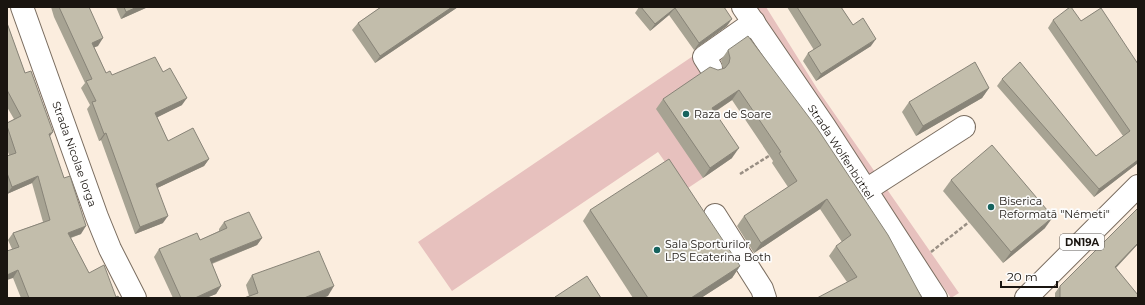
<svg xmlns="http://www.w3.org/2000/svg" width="1145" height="305" viewBox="0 0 1145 305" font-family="Montserrat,sans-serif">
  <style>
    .green { fill: #e7c1be }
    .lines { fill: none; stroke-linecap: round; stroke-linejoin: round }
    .minor-casing { stroke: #7a6d60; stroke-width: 24 }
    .major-casing { stroke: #7a6d60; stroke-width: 24 }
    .path { stroke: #998f84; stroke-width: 2.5; stroke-dasharray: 4 2; stroke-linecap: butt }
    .minor { stroke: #fff; stroke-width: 22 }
    .major { stroke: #fff; stroke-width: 22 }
    .wall { fill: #a7a393 }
    .shaded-wall { fill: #888478 }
    .building { fill: #c2bdab; stroke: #888478 }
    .poi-dot { fill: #16635e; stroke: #fdfdfd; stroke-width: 1.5 }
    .labels { text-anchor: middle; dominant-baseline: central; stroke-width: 3.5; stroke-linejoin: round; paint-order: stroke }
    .shield { fill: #fdfdfd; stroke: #5e5b57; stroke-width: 1 }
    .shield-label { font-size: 10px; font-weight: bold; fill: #1a1510 }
    .poi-label { font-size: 11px; fill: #1a1510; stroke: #fdfdfd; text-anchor: start }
    .street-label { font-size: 11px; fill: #1a1510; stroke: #fdfdfd }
  </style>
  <rect width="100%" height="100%" fill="#fbedde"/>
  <g class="green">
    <path d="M753 7H766L818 90 959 293 951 298 876 191Z"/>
    <path d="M696 54 709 73 703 178 685 190 658 152 452 291 418 242Z"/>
  </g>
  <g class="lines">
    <defs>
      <g id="minor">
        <path id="s1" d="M22 7 97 217 110 249 135 298"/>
        <path d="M711 68 704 57 754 22"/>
        <path d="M866 190 964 127"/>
        <path d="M715 215 762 289 765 298"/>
      </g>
      <g id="major">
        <path id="s2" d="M743 7 825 127 936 298"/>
        <path d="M1026 298 1138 186"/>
      </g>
    </defs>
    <use href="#minor" class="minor-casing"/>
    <use href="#major" class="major-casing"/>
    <g class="path">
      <path d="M740 174 772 154"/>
      <path d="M931 252 969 222"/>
    </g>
    <use href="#minor" class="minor"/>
    <use href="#major" class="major"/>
  </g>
  <g class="wall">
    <path d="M51 7H89L98 46 94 47 106 73 112 75 182 105 157 117 168 141 209 159 204 166 157 188 163 223 135 234 101 140 99 141 87 109 90 105 81 88 85 83 54 17Z"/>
    <path d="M116 7H148L121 19Z"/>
    <path d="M381 7H458L375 63 352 30 358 23Z"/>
    <path d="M639 7H724L727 26 694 50 669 15 650 31 635 13Z"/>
    <path d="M787 7H841L853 25 871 46 816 81 803 61 808 53 814 50Z"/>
    <path d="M1101 8 1138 163 1094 197 997 86 1002 79 1096 156 1123 136 1048 28 1053 20 1081 21Z"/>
    <path d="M7 23 25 73 50 137 81 234 71 238 89 273 116 297 119 298H21L13 278 12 249 8 240 13 233 43 222 32 183 7 194V156L9 155 7 149V123L14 119 7 107Z"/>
    <path d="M728 50 922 298 847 282 829 256 836 246 842 242 820 209 754 253 737 226 744 216 788 187 772 163 773 161 732 100 715 112 732 158 703 178 656 109 663 99 718 70 723 69 721 60Z"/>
    <path d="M989 88 982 98 916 136 902 112 909 102Z"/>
    <path d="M951 180 1045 228 1003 263 943 191Z"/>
    <path d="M1138 208V244L1116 268 1138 298H1055V293L1060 286Z"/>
    <path d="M590 210 740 266 732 278 701 298H633L583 221Z"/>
    <path d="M224 222 262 238 257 245 212 264 221 286 216 294 206 298H173L154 257 159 249 200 240 219 231V229Z"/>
    <path d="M252 275 328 296 322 298H244L249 296 246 285Z"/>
  </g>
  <g class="shaded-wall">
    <path d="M137 7H148L121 19 126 12Z"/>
    <path d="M452 7H458L375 63 380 56Z"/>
    <path d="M675 8 669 15 650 31 655 24Z"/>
    <path d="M732 19 727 26 694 50 699 43Z"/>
    <path d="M103 38 98 46 87 50 92 43Z"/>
    <path d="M876 39 871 46 816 81 821 74Z"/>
    <path d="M989 88 982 98 916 136 923 126Z"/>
    <path d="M739 90 732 100 705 118 712 108Z"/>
    <path d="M187 98 182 105 150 121 155 113Z"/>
    <path d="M53 132 48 139 49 134Z"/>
    <path d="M106 133 101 140 99 141 104 134Z"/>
    <path d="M739 148 732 158 703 178 710 168Z"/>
    <path d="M209 159 204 166 151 191 156 184Z"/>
    <path d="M1138 160V163L1094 197 1099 189Z"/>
    <path d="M38 176 32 183 7 194 12 187Z"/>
    <path d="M827 199 820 209 754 253 761 243Z"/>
    <path d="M168 216 163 223 135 234 140 227Z"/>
    <path d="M1053 217 1045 228 1003 263 1011 252Z"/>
    <path d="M86 226 81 234 63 240 68 233Z"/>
    <path d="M262 238 257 245 205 266 210 259Z"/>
    <path d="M1138 243V244L1110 274 1115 267Z"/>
    <path d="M740 266 732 278 701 298H691Z"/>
    <path d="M18 270 13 278 7 280V275Z"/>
    <path d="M221 286 216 294 206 298H195Z"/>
    <path d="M334 286 328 296 322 298H304Z"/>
  </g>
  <g class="building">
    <path d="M59 7H89L103 38 92 43 106 73 110 71 112 75 155 57 163 72 170 68 187 98 155 113 168 141 193 128 209 159 156 184 168 216 140 227 106 133 104 134 92 102 96 101 86 81 92 79Z"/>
    <path d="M124 7H137L126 12Z"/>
    <path d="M381 7H452L380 56 358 23Z"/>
    <path d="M641 7H724L732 19 699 43 675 8 655 24Z"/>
    <path d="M797 7H841L853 25 863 18 876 39 821 74 808 53 821 45Z"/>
    <path d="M1070 7H1071L1081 21 1101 8 1138 64V160L1099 189 1002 79 1020 62 1096 156 1130 131 1053 20Z"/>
    <path d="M7 23 25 73 31 71 53 132 49 134 64 178 70 176 86 226 68 233 89 273 104 265 116 297 118 296 119 298H29L18 270 7 275V251L19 247 13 233 50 220 38 176 12 187 7 173V156L16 153 7 126V123L21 116 7 90Z"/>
    <path d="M748 36 817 128 888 235 922 298H817L857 277 836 246 851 235 827 199 761 243 744 216 797 181 779 153 781 152 739 90 712 108 739 148 710 168 663 99 710 67 718 70 725 68 729 63 730 58 728 50Z"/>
    <path d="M975 62 989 88 923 126 909 102Z"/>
    <path d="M992 145 1053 217 1011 252 951 180Z"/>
    <path d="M669 159 740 266 691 298H648L590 210Z"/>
    <path d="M1138 208V243L1115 267 1138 295V298H1060V286Z"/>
    <path d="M249 212 262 238 210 259 221 286 195 298H181L159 249 197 233 200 240 227 228 224 222Z"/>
    <path d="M319 251 334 286 304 298H244L258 293 252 275Z"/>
    <path d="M587 276 601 298H556L555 297Z"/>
  </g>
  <g class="poi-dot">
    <circle cx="686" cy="114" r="4"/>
    <circle cx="991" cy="207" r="4"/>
    <circle cx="657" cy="250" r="4"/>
  </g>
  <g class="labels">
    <rect class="shield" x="1060" y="234" width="44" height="16" rx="3"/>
    <g class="shield-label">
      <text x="1082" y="242">DN19A</text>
    </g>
    <g class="poi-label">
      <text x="694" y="114">Raza de Soare</text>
      <text x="999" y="201">Biserica<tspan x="999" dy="13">Reformată "Németi"</tspan></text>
      <text x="665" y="244">Sala Sporturilor<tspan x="665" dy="13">LPS Ecaterina Both</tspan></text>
    </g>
    <g class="street-label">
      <text stroke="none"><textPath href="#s2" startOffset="175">Strada Wolfenbüttel</textPath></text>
      <text stroke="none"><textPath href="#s1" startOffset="156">Strada Nicolae Iorga</textPath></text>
    </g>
  </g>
  <rect width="1145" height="305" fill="none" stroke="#1a1510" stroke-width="16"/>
  <path d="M1001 281v6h56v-6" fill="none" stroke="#1a1510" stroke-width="2"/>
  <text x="1007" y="281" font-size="12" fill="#1a1510" stroke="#fdfdfd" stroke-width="3" paint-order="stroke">20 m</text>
</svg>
